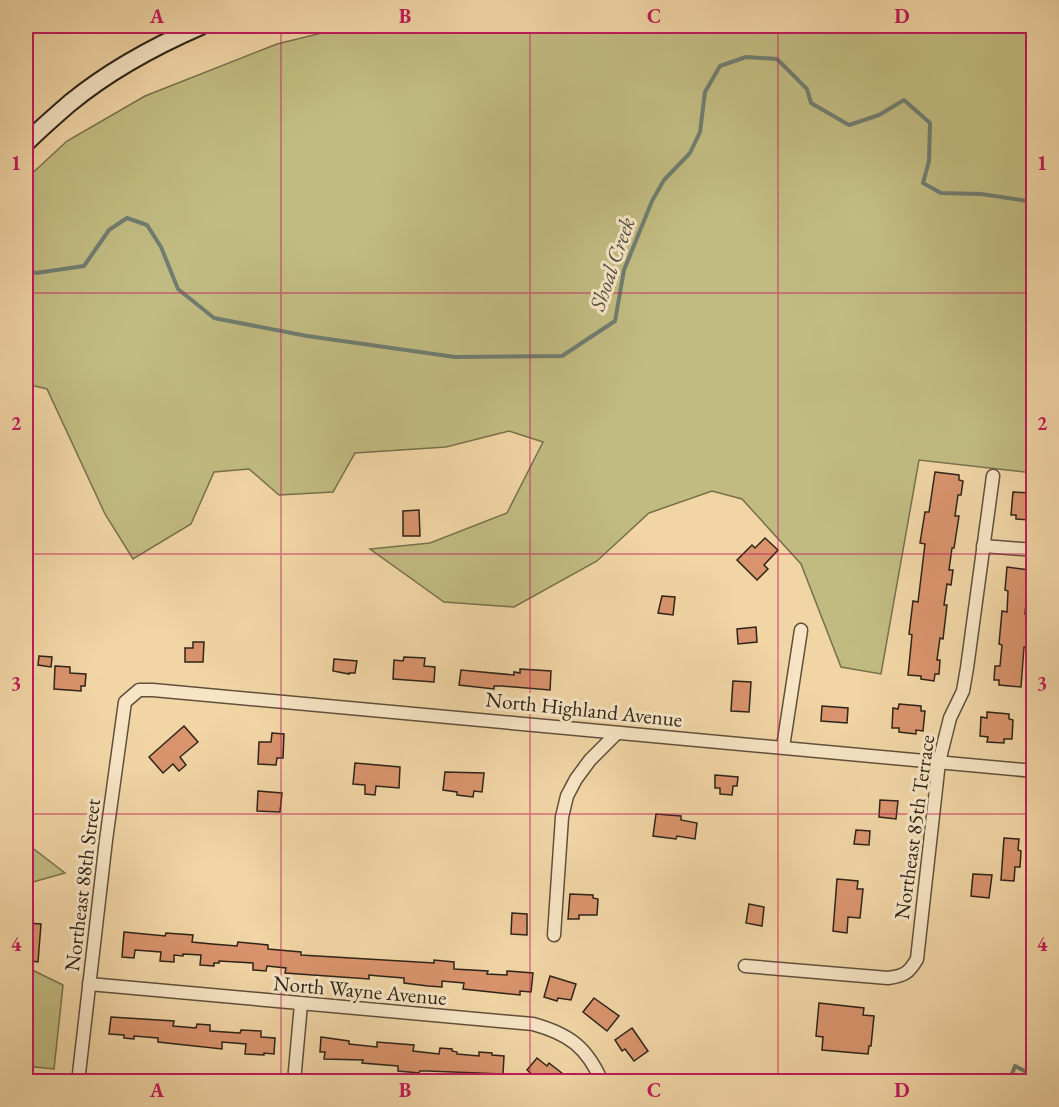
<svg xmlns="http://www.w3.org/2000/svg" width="1059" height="1107" viewBox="0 0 1059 1107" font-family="'EB Garamond',serif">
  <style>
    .green { fill: #c1bb81; stroke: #78704d; stroke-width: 1.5 }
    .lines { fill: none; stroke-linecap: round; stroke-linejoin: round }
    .stream { stroke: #707d70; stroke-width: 4 }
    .building { fill: #d9946d; stroke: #2f2419; stroke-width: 1.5 }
    .street-casing { stroke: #60503c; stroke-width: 15 }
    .secondary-casing { stroke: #2f2419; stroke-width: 20 }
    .street { stroke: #f6e4c4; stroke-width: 12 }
    .secondary { stroke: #f6e4c4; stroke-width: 16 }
    .grid { fill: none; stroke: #c2185b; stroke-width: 1.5; stroke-opacity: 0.55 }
    .labels { text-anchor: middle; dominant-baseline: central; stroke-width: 6; stroke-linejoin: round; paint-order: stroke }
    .street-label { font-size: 21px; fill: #2f2419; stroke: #f6e4c4 }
    .water-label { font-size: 22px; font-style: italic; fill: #4f5044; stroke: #f6e4c4 }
    .neatline { fill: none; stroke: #c2185b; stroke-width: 2 }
    .grid-label { font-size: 20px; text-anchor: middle; font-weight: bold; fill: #c2185b }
  </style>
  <rect width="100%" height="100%" fill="#f1d5a5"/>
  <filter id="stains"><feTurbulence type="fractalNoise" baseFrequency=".00333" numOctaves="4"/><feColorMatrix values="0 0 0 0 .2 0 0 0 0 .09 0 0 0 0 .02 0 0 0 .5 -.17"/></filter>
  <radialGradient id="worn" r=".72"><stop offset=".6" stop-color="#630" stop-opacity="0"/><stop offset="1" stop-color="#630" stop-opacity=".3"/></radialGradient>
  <g class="green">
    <path d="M350 26H736L826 31 851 26H1033V473L919 460 881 674 841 667 801 564 742 499 712 491 649 513 597 561 514 607 444 602 370 549 430 543 507 513 543 442 509 431 446 447 355 453 333 492 279 495 249 469 214 472 191 524 133 559 105 514 47 389 26 384V179L67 141 145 96 277 44Z"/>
    <path d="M26 843 65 873 26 884Z"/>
    <path d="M26 967 63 985 54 1069 26 1066Z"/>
  </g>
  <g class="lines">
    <g class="stream">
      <path d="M26 269 36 273 84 266 109 230 127 218 147 225 161 247 178 289 214 318 307 336 455 357 562 356 615 321 624 270 652 201 664 180 690 153 700 132 705 92 720 66 746 57 777 59 807 89 811 103 849 125 879 115 904 100 930 123 929 161 923 183 941 193 981 194 1034 202"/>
      <path d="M1009 1082 1015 1066 1034 1076"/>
    </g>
  </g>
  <g class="building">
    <path d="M935 472 959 475V480L963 481 961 495H958L955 516H959L954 548H952L949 570H953L951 585 947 584 944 605H947L943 639 940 638 937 660H940L939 674H935L934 681 921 679V676L908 675 912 635 909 634 913 601 918 602 925 544 920 543 925 512H929Z"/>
    <path d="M1013 492 1034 493V518H1029V520L1016 519V515H1011Z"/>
    <path d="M419 510 420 536H403V511Z"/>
    <path d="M765 538 778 550 764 565 768 569 757 580 737 560 752 545 755 548Z"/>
    <path d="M1007 567 1029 570 1025 614H1034V648L1024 647 1021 687 999 685V680H994L995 666H1000L1002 645 999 644 1002 611 1007 612 1008 591 1005 590Z"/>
    <path d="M662 596 675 597 673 615 658 613Z"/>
    <path d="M756 627 757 642 738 644 737 629Z"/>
    <path d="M193 642H204L203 662H185V648H193Z"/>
    <path d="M39 656 52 657 51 667 38 665Z"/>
    <path d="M404 657 425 658 424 666 435 667 434 682 393 679 394 660 403 661Z"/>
    <path d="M334 659 357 661 355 673H349V674L333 671Z"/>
    <path d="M55 666 70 667V673L86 674 85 686H81V691L54 689Z"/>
    <path d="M520 669 551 671 550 690 501 686H494V689L459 685 461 670 514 675V672L520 673Z"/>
    <path d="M733 681 751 682 749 712 731 711Z"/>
    <path d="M899 704 921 706V711H925L923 731 916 730V734L907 733 899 732V728H892L893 708 898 709Z"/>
    <path d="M822 706 848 708 847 723 821 721Z"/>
    <path d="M987 712 1009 714V719L1013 720 1012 739H1004V743L987 742 988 737 980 736 981 717 987 718Z"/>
    <path d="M184 726 198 742 180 757 186 765 179 771 173 764 163 773 149 757Z"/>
    <path d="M272 733 284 734 283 758H277L276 765 258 764 259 742H271Z"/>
    <path d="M355 763 400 767 399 788 376 786 375 795 365 794V785L353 784Z"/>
    <path d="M445 772 484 773 482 792 474 791 473 797 457 795V792L443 790Z"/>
    <path d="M715 775 738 777 737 786H733L732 795 720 794V788H715Z"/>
    <path d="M258 791 282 793 280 812 257 811Z"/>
    <path d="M880 800 898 801 896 819 879 817Z"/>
    <path d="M656 814 681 816V820L697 823 695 839 677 836 676 839 653 836Z"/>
    <path d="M856 830 870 831 869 845 854 844Z"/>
    <path d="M1004 838 1019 839 1018 850 1021 851 1020 867H1015L1014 881 1001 880Z"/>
    <path d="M973 874 992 875 989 898 971 896Z"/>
    <path d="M837 879 858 881 857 889H863L860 918 848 917 847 933 833 931Z"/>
    <path d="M570 894 593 895V898L598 899 597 915H579V919H568Z"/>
    <path d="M749 904 764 907 762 926 746 923Z"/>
    <path d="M512 913 527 914V935L511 934Z"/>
    <path d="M26 923 41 924 38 962 26 960Z"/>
    <path d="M124 932 165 936 166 933 193 935 192 942 212 944 237 946 238 942 268 945V949L301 952V955L434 963V960L454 962V969L488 971 487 974 507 975V971L533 973 531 992 520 991V995L463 989 464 983 442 981V987L428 986 404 983V978L379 976 369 975V979L285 973 286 968 267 966 266 971 253 970V963L219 961V963H214V966L200 965 201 955 183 954V956L174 955V962L160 961 161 952 135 950 134 958 122 957Z"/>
    <path d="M550 976 576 984 571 1000 558 998 557 1001 544 997Z"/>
    <path d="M594 998 619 1016 607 1031 583 1012Z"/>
    <path d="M819 1003 864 1008 863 1015 874 1016 871 1046H869L868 1054 822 1050 823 1037 816 1036Z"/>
    <path d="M111 1017 174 1021 173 1026 196 1028 197 1024 210 1025V1031L240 1033 241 1030 261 1031V1037L275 1038 274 1054 264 1053V1055L245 1054 246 1044 222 1042V1049L158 1042V1038L134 1036V1039L124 1038V1035L109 1034Z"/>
    <path d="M632 1028 648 1051 634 1061 625 1049 622 1051 615 1040Z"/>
    <path d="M321 1037 349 1041V1044L377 1047V1042L414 1045 413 1051 439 1054 440 1048 452 1049V1051L457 1052V1054L479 1056V1052L492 1053V1055L504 1056 503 1074 428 1071H420L419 1073 398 1071V1066L362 1063 363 1060 324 1059 325 1052H320Z"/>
    <path d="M537 1058 547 1066 549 1063 563 1074 558 1082H541L527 1070Z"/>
  </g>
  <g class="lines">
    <defs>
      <g id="street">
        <path d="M983 546 1034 550"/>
        <path d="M783 747 801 630"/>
        <path d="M554 935 562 817 567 796 576 779 590 760 616 734"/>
        <path d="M745 966 888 978C904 976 909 973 917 959L939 762 950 718 963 691 967 668 993 476"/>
        <path d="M89 984 533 1024C569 1034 587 1047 602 1082"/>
        <path d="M78 1082 106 840 125 702 139 690H153L1034 771"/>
        <path d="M294 1082 301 1004"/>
      </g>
      <path id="secondary" d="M26 143C40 129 55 116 70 103 109 71 155 46 201 26"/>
    </defs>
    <use href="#street" class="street-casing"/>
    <use href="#secondary" class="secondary-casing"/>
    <use href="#street" class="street"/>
    <use href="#secondary" class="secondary"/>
  </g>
  <path class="grid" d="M281 26V1082M530 26V1082M778 26V1082M26 293H1034M26 554H1034M26 814H1034"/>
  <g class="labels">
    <g class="street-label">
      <text transform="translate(584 709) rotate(6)">North Highland Avenue</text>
      <text transform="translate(914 827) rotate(-82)">Northeast 85th Terrace</text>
      <text transform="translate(82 885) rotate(-83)">Northeast 88th Street</text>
      <text transform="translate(360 990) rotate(5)">North Wayne Avenue</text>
    </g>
    <g class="water-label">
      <text transform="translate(612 264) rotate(-71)">Shoal Creek</text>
    </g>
  </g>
  <rect width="1059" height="1107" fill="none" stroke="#f1d5a5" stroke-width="66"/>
  <rect x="33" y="33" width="993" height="1041" class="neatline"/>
  <g class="grid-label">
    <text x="157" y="23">A</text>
    <text x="405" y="23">B</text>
    <text x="654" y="23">C</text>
    <text x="902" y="23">D</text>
    <text x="16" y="170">1</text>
    <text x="1042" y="170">1</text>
    <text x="16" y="430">2</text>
    <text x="1042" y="430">2</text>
    <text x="16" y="690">3</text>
    <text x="1042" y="690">3</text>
    <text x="16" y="951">4</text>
    <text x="1042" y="951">4</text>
    <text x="157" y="1097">A</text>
    <text x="405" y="1097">B</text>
    <text x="654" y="1097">C</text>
    <text x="902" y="1097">D</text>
  </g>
  <rect width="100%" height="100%" filter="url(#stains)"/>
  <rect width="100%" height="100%" fill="url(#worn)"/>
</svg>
